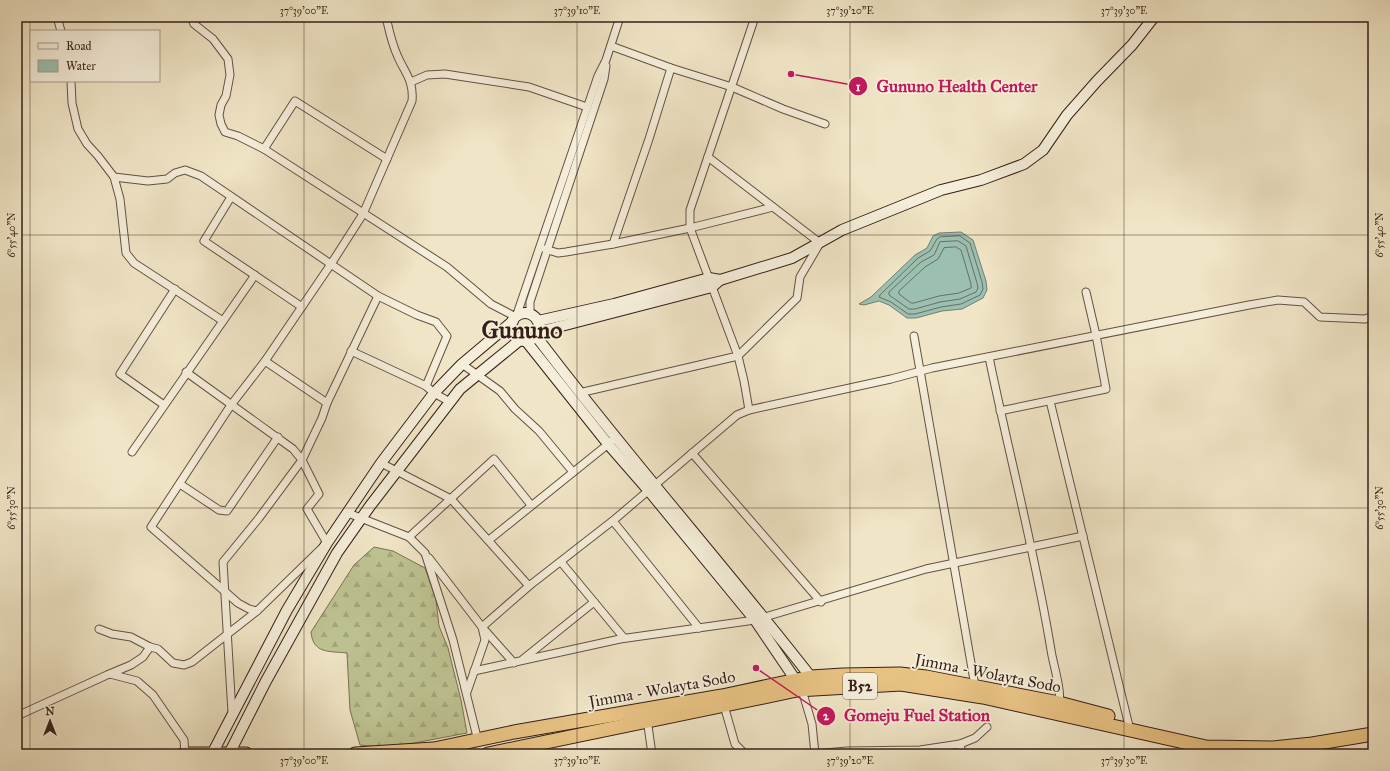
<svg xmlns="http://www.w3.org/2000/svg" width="1390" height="771" viewBox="0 0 1390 771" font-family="'IM FELL Great Primer',serif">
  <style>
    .forest { fill: url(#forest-firs); stroke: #7a7155 }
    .water { fill: #9bbfb0; stroke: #727f73 }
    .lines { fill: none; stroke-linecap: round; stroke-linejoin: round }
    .shore { stroke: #686f64; stroke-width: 1 }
    .street-casing { stroke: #645044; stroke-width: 9 }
    .secondary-casing { stroke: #351f18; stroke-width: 12 }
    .highway-casing { stroke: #351f18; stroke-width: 15 }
    .street { stroke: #f5eeda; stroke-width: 7 }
    .secondary { stroke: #f5eeda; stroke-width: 10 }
    .highway { stroke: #e8c283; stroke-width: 13 }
    .ticks { fill: none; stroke: #351f18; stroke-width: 1; stroke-opacity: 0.45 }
    .labels { text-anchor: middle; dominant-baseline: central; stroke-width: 3.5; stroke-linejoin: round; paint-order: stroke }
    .shield { fill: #f5eeda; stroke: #6f5d52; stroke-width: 1 }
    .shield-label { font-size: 15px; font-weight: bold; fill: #351f18 }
    .street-label { font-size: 16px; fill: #351f18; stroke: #f5eeda }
    .town-label { font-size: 24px; font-weight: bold; fill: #351f18; stroke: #f5eeda }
    .leader { fill: none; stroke: #c2185b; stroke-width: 1.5 }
    .callout-dot { fill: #c2185b; stroke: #f5eeda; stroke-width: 1.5 }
    .mark-label { font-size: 12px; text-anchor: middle; font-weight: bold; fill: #fff }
    .callout-label { font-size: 17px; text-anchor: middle; font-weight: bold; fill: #c2185b; stroke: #f5eeda; stroke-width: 3.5; stroke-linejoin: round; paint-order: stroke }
    .neatline { fill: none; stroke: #351f18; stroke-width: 1.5 }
    .ticks-label { font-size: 10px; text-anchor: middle; fill: #351f18 }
  </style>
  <defs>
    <pattern id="forest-firs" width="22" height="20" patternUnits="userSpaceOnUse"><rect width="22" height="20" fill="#bec392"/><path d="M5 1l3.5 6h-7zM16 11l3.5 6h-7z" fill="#a4a77d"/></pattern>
  </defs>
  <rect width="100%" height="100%" fill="#f0e5c6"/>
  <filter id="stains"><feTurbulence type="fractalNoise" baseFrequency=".005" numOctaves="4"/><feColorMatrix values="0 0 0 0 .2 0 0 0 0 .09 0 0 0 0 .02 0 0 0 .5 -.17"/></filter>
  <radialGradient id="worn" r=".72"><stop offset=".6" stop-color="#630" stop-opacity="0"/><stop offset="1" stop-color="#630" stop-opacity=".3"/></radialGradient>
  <path class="forest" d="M374 547 393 551 425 568 436 600 439 626 448 648 461 700 467 733 388 748 360 745 350 710 347 653C329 651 313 654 311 632L354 565Z"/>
  <path class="water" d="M961 232 973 240 986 281 987 290 983 298 962 309 942 311 916 318H907L889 305 879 301 864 305 859 304 871 297 915 255 927 248 933 236 939 233Z"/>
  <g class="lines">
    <g class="shore">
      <path d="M960 236 970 243 982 282 983 289 980 295 961 304 941 307 915 314H908L891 302 879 297 880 295 918 258 930 251 937 239 940 237Z"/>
      <path d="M958 241 966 246 977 283 978 288 976 292 960 299 940 302 915 309H909L889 295V292L921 262 934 255 940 242Z"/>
      <path d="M956 247 961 250 971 284V288L959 293 939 296 914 303H911L899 294V291L925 267 938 259 944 248Z"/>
    </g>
    <defs>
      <g id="street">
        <path d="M57 17 61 31"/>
        <path d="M191 17 194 24 213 39 228 59 230 75 226 96 221 105 219 115 221 124 225 132 238 136 264 149 447 267 491 304 516 317 598 76 606 60 620 17"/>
        <path d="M611 46 671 68 732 87 783 109 825 124"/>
        <path d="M71 81 72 103 78 129 87 144 98 156 114 177 120 199 126 253 134 263 223 321"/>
        <path d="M411 82 427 75 445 74 529 87 587 107"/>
        <path d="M264 149 295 101 387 159"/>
        <path d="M114 177 148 181 167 179 175 173 185 170 201 176 378 296 417 315 436 322 447 336 426 386"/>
        <path d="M231 197 204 241 302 307"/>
        <path d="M613 244 649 139 671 68"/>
        <path d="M545 249 558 253 566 252 613 244 690 228 773 207"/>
        <path d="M530 314V302L604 79 606 66"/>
        <path d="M914 336 975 686"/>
        <path d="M351 351 426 386 434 393 450 402"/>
        <path d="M989 357C1009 455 1035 552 1051 650 1053 664 1062 691 1059 703"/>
        <path d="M265 361 327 403"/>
        <path d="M462 364 500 391 515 409 539 431 573 472"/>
        <path d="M579 393 738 356 797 298 800 277 820 243 708 157"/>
        <path d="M1050 401 1130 730"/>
        <path d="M164 405 120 374 175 289"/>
        <path d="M749 410 744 381 738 356 690 228V210L755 17"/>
        <path d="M1000 411 1106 389 1096 335 1086 292"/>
        <path d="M132 452 255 275"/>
        <path d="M692 453 821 602"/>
        <path d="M381 463 451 499 529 586"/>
        <path d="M180 484 219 510 227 511 278 437"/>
        <path d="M348 513 409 537 425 553 453 640 478 741"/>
        <path d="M613 521 699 628"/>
        <path d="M409 537 494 459 531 505"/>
        <path d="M489 540 612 441"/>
        <path d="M429 558 482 627 485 640 467 692"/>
        <path d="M561 562 624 638"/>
        <path d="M257 611 249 609 238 603 151 527 231 405 265 361 331 264 363 214 412 101C414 81 405 73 398 57 392 45 389 30 386 17"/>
        <path d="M99 629 112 634 131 637 150 647 158 649 173 663 184 665 192 662 257 611 327 543 307 509 319 494 302 460 293 449 186 372"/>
        <path d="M522 660 594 602"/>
        <path d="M514 663 482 627 529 586 615 519 737 415 749 410 891 379 932 368 1249 305 1278 300 1304 302 1320 317 1365 319 1373 316"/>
        <path d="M474 671 620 639 755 620 926 569 1083 536"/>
        <path d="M110 674 137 681 153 695 184 740 185 754"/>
        <path d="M802 690 812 724 815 754"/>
        <path d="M723 702 735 744 745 754"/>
        <path d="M232 713 223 562 259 518 302 460 322 418 327 403 378 296"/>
        <path d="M17 716 107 675 131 665 143 657 150 647"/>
        <path d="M647 719 652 754"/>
        <path d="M960 744 962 754"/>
        <path d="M813 754 847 751 920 750 960 744 975 738 987 727"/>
      </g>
      <g id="secondary">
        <circle cx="525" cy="327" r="14"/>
        <path d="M538 321 614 304 709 278 720 280"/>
        <path d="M538 332 712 287 720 280 792 258 842 230 941 190 981 180 1024 164 1043 150 1067 115 1097 81 1132 45 1154 17"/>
        <path d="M536 336C625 454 723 564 814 681"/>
        <path d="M526 341 608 444 649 491 755 620 799 685"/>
        <path d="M212 754 287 610 327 543 381 463 434 393 462 364 513 321"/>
        <path d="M229 754 266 681 337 553 370 506 460 389 520 340"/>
      </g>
      <g id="highway">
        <path d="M184 754H246"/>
        <path d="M355 754 434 749 514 732 722 696 811 677 843 675 900 674 926 677 1059 703 1108 716"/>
        <path d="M488 754 797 690 901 684 983 697 1206 747 1273 748 1312 744 1373 734"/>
      </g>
    </defs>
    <use href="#street" class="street-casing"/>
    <use href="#secondary" class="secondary-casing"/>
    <use href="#highway" class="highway-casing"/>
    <use href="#street" class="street"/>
    <use href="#secondary" class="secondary"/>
    <use href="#highway" class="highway"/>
  </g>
  <path class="ticks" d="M30 17V754M304 17V754M577 17V754M850 17V754M1124 17V754M17 235H1373M17 508H1373"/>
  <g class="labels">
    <rect class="shield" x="843" y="673" width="34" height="26" rx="3"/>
    <g class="shield-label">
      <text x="860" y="686">B52</text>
    </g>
    <g class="street-label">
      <text transform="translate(988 673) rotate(11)">Jimma - Wolayta Sodo</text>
      <text transform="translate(662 689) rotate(-10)">Jimma - Wolayta Sodo</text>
    </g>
    <g class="town-label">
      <text x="522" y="330">Gununo</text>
    </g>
  </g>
  <path class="leader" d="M791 74L858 86M756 668L826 716"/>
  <g class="callout-dot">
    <circle cx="791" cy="74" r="4"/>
    <circle cx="756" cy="668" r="4"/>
    <circle cx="858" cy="86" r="10"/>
    <circle cx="826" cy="716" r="10"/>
  </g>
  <g class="mark-label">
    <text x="858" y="91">1</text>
    <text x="826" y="720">2</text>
  </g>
  <g class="callout-label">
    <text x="957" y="92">Gununo Health Center</text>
    <text x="917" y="721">Gomeju Fuel Station</text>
  </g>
  <rect width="1390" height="771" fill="none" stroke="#f0e5c6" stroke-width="44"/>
  <rect x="30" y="30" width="130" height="52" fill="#f5eeda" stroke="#a89b8c"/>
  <rect x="38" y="43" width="20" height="6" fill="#f5eeda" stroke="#a89b8c"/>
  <text x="66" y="50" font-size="12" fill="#351f18">Road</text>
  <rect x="38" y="60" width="20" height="12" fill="#9bbfb0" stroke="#a89b8c"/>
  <text x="66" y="70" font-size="12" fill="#351f18">Water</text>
  <g transform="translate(50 721)" stroke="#f5eeda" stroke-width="3" paint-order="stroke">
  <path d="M0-3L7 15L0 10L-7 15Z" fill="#351f18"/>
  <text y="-6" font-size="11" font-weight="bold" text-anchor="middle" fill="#351f18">N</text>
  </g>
  <rect x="22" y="22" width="1346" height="727" class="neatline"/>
  <g class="ticks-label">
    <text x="304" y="14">37°39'00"E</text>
    <text x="577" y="14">37°39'10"E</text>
    <text x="850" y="14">37°39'20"E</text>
    <text x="1124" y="14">37°39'30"E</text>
    <text transform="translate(11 235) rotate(-90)" y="4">6°55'40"N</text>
    <text transform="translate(1379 235) rotate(-90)" y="4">6°55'40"N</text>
    <text transform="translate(11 508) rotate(-90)" y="4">6°55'30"N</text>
    <text transform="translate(1379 508) rotate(-90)" y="4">6°55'30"N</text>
    <text x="304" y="764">37°39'00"E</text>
    <text x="577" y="764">37°39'10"E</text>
    <text x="850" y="764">37°39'20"E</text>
    <text x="1124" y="764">37°39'30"E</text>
  </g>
  <rect width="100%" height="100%" filter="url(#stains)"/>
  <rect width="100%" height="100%" fill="url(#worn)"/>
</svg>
